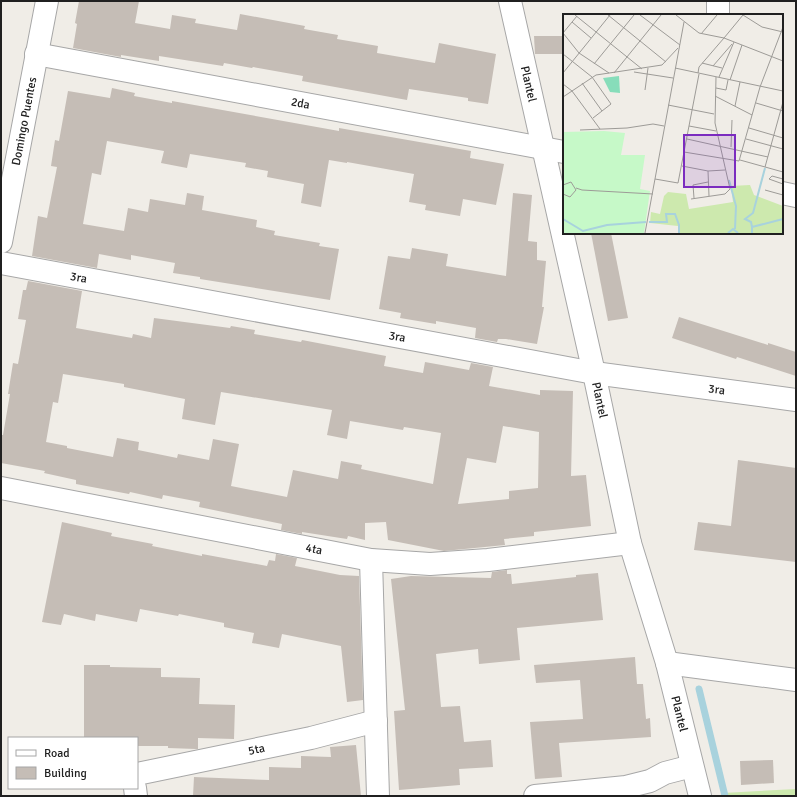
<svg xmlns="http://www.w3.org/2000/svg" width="797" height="797" viewBox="0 0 797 797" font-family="Signika,sans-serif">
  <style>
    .grass { fill: #cde9ae }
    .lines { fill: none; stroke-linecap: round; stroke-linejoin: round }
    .stream { stroke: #a8d2dd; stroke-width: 7 }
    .building { fill: #c5bdb6; fill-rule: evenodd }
    .minor-casing { stroke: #a7a7a7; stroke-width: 24 }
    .minor { stroke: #fff; stroke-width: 22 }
    .labels { text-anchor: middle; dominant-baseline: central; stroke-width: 3; stroke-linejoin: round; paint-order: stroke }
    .street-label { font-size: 12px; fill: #202020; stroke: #fff }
    .inset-river { fill: none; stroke: #a8d2dd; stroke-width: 2 }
    .inset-road { fill: none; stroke: #9d9b97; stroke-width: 1 }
    .view { fill: #7b2cbf; fill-opacity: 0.15; stroke: #7b2cbf; stroke-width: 2 }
    .inset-edge { fill: none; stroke: #202020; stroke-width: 2 }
  </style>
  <rect width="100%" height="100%" fill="#f0ede7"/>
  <path class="grass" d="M796 789V796H723V793Z"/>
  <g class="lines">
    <path class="stream" d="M699 689 725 796"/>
  </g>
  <g class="building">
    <path d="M79 1H139L135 23 170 29 172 15 196 19 195 23 237 30 240 14 305 26 304 29 338 35 337 39 378 46 377 53 435 63 439 43 496 54 488 104 468 101V98L409 89 407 100 302 81 303 76 253 67 252 68 224 63 223 66 159 56V61L121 55V57L73 48 77 24 75 23Z"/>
    <path d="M534 36H564V54H535Z"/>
    <path d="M112 88 135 93 134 96 172 103V101L339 131V128L471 151 470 158 504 164 496 205 463 199 460 216 425 210 426 205 409 202 414 174 347 162V163L329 160 321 207 301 203 304 184 267 177 268 171 245 167 246 163 190 154 187 168 161 163 164 151 107 141 101 175 92 173 83 224 124 231 128 208 148 212 150 199 185 205 187 193 204 196 202 210 257 220 256 227 275 231 274 235 320 243 319 246 339 249 330 300 200 279V277L173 273 175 263 131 255V260L99 254 97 268 32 256 38 216 47 218 57 167 51 166 55 140 59 141 68 91 110 98Z"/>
    <path d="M513 193 532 195 528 241 537 242V260L546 261 542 307H544L537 344 506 339H498L497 342 475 338 476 328 436 321V324L400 318 401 313 379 309 388 256 410 259 412 248 448 254 446 266 506 276Z"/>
    <path d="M591 233H611L628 318 608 321Z"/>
    <path d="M28 281 82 291 76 328 132 338 133 334 151 338 154 318 230 328 231 326 255 330 254 334 301 342 302 340 386 356 384 366 423 373 425 362 469 370 471 363 493 367 489 386 540 395V390L573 391 571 476 586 475 591 526 534 532V536L504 539 505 545 444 551 388 540 386 522 365 523V540L348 536 347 539 302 532V534L281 530 282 524 199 507 200 502 163 495 162 499 130 492 129 494 76 484V480L44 473 45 471 1 463V435H3L10 394H8L13 363 18 364 26 320 18 319 23 290H26ZM63 374 124 384V387L185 399 182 419 215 425 221 392 332 410 327 435 347 439 350 421 403 430 404 427 441 433 433 484 361 469 362 465 341 461 338 479 293 470 287 497 231 486 239 444 213 439 209 460 178 454 177 458 138 450 139 442 117 438 113 457 67 448V446L46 442 53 402 58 403ZM503 426 539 432 538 488 509 491V499L458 504 467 458 496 463Z"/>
    <path d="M679 317 768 345V343L796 352V376L737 357 736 359 672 338Z"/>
    <path d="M738 460 796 468V562L694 550 698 522 731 526Z"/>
    <path d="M62 522 112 533 111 536 153 544 152 546 202 556V554L267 566 269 560 275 561 276 554 297 558 295 566 340 575 359 576 363 700 347 702 341 646 282 634 279 648 252 643 254 633 224 627V623L179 614 178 616 140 609 137 622 96 614 95 621 64 614 61 625 42 622Z"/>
    <path d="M507 570V574H511L512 584 576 577V575L598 573 603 620 517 628 520 660 479 664 478 649 436 654 441 707 460 706 464 742 491 740 493 767 459 769 460 785 399 790 394 711 405 710 391 579 411 576 491 578 492 572Z"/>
    <path d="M635 657 637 684H643L646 719 650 718 651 737 559 743 562 777 535 779 530 722 583 719 580 680 536 683 534 665Z"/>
    <path d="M84 665H110V667L161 668V677L200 678 199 704 235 705 234 739 198 738V749H196L168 748V746H137V738H84Z"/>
    <path d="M356 745 361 796H193L194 777 269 780V767L301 768V756L331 757 330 747Z"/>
    <path d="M773 760 774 783 741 785 740 761Z"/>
  </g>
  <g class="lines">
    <defs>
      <g id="minor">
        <path id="s1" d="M510 1 594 373 630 543 667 663 700 796"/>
        <path d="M718 1V15"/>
        <path id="s2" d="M36 54 564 152"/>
        <path d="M782 193 796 196"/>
        <path id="s3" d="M1 242 47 1"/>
        <path id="s4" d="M1 263 594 373 796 400"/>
        <path id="s5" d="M1 488 371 560 430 564 488 560 630 543"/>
        <path d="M371 560 378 796"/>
        <path d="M667 663 796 680"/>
        <path id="s6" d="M137 774 311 738 376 721"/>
        <path d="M135 788 136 796"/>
        <path d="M535 796 626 787 650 781 665 773 692 766"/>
      </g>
    </defs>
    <use href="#minor" class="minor-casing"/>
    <use href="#minor" class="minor"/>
  </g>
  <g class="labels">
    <g class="street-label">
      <text stroke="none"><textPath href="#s1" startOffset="85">Plantel</textPath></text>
      <text stroke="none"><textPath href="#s2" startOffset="269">2da</textPath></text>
      <text stroke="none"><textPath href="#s3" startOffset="123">Domingo Puentes</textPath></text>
      <text stroke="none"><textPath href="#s4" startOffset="79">3ra</textPath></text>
      <text stroke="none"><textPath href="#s4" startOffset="403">3ra</textPath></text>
      <text stroke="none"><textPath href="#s4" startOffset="727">3ra</textPath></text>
      <text stroke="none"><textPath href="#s1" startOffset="409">Plantel</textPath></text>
      <text stroke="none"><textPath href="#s5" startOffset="319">4ta</textPath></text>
      <text stroke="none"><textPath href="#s1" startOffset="733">Plantel</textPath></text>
      <text stroke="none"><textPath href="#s6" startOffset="122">5ta</textPath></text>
    </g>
  </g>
  <g transform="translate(563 14)">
    <rect width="220" height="220" fill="#f0ede7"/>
    <path d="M187 171 191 181 220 192V219H116L115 212 87 209 88 198 97 200 101 182 105 178 123 180 126 195 170 188 168 172Z" fill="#cde9ae"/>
    <path d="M41 117 62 119 58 141H82L77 175 87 177 81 219H0V118Z" fill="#c6f9c8"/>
    <path d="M56 62 57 79 47 78 40 64Z" fill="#87ddba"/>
    <path class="inset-river" d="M166 166 173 192 172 215M0 205 20 217 44 211 83 208M86 208H104L103 200H112L116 211V219M189 213 188 208 182 205 190 199 202 154M165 219 170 215 175 219M189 219V213L220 205"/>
    <path class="inset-road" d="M12 1 79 55M45 1 103 48M77 1 117 31M113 1 136 19 161 24 180 1 199 13 220 18M14 2 0 19 16 39 46 59M9 8 28 24M138 20 154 1M0 40 29 63 48 90 30 104M139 49 159 54M31 50 71 1M150 52 169 30M112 54 220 77M71 58 110 64M0 59 47 1M51 59 98 1M135 59 136 53 161 24 220 47M156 63 171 28M167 66 179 31M19 69 39 97M0 70 9 77 37 115M153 74 163 76 165 66M82 76 85 54M152 82 189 101M0 83 33 61 99 51 115 34M193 89 220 97M105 91 151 100M172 92 177 68M126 112 153 117M186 114 220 124M17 116 64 114 90 110 101 112M124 125 205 143M183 125 220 135M168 133 169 106M121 138 176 147 197 73 220 13M177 146 220 158M119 152 145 157 162 156M202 153 220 88M145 157 146 182M92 165 115 169 136 60M220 165 209 162 206 165 220 170M0 171 8 168 13 176 7 183 0 180M13 174 19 176 90 180M202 176 220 181M131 184 130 171 145 168M128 185 162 180 167 175 152 109 153 63M82 219 121 8"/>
    <path class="view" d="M121 121H172V173H121Z"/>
    <rect width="220" height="220" class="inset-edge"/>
  </g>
  <rect width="797" height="797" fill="none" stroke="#202020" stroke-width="4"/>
  <rect x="8" y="737" width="130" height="52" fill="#ffffff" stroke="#a6a6a6"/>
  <rect x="16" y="750" width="20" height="6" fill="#ffffff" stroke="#a6a6a6"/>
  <text x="44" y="757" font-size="12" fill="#202020">Road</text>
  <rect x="16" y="767" width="20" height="12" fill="#c5bdb6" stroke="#a6a6a6"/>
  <text x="44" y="777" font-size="12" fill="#202020">Building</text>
</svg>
